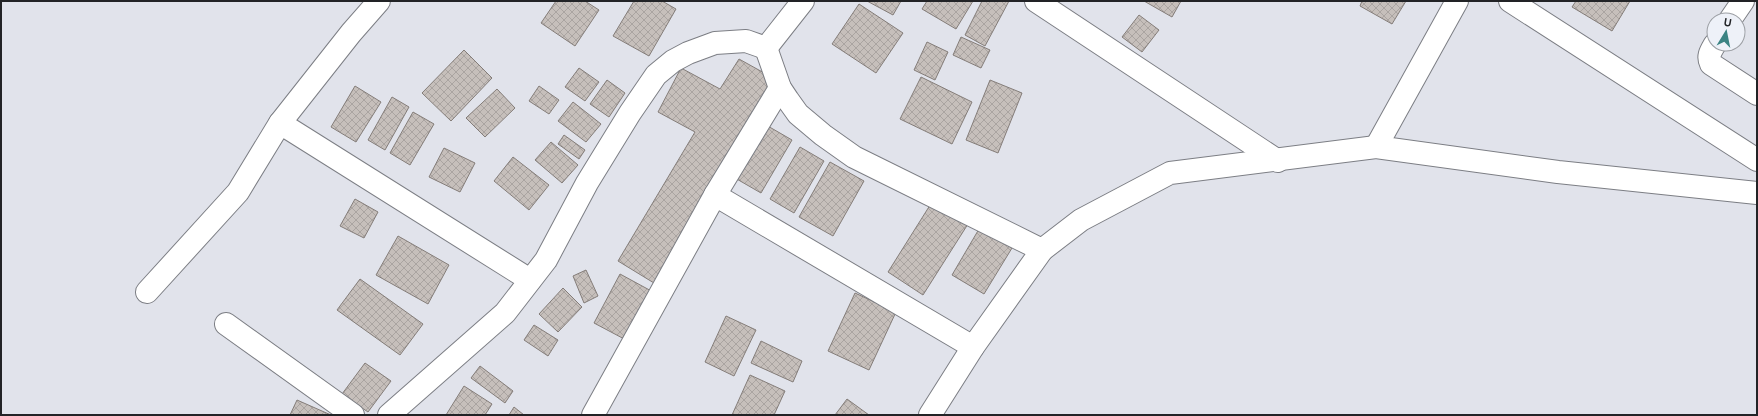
<svg xmlns="http://www.w3.org/2000/svg" width="1758" height="416" viewBox="0 0 1758 416" font-family="Figtree,sans-serif">
  <style>
    .building { fill: url(#building-cross-hatch); stroke: #847d79 }
    .lines { fill: none; stroke-linecap: round; stroke-linejoin: round }
    .street-casing { stroke: #7c7e84; stroke-width: 24 }
    .street { stroke: #fff; stroke-width: 22 }
  </style>
  <defs>
    <pattern id="building-cross-hatch" width="8" height="8" patternUnits="userSpaceOnUse"><rect width="8" height="8" fill="#c6bfbb"/><path d="M0 0l8 8M0 8l8-8" fill="none" stroke="#aaa4a1"/></pattern>
  </defs>
  <rect width="100%" height="100%" fill="#e1e3eb"/>
  <g class="building">
    <path d="M556 1H585L599 10 575 46 541 23Z"/>
    <path d="M634 1H662L676 9 649 56 613 36Z"/>
    <path d="M867 1H901L893 15Z"/>
    <path d="M927 1H973L956 29 922 9Z"/>
    <path d="M982 1H1009L985 46 965 35Z"/>
    <path d="M1144 1H1181L1172 17Z"/>
    <path d="M1362 1H1406L1392 24 1360 6Z"/>
    <path d="M1576 1H1630L1612 31 1572 7Z"/>
    <path d="M859 4 903 33 876 73 832 44Z"/>
    <path d="M1139 15 1159 30 1142 52 1122 37Z"/>
    <path d="M961 37 990 50 981 68 953 55Z"/>
    <path d="M927 42 948 52 935 80 914 70Z"/>
    <path d="M464 50 492 78 451 121 422 93Z"/>
    <path d="M739 59 775 79 654 283 618 261 695 132 658 112 681 68 720 89Z"/>
    <path d="M579 68 599 82 585 101 565 87Z"/>
    <path d="M921 77 972 102 952 144 900 119Z"/>
    <path d="M607 80 625 93 609 117 590 104Z"/>
    <path d="M990 80 1022 93 998 153 966 140Z"/>
    <path d="M355 86 381 102 356 142 331 127Z"/>
    <path d="M539 86 559 100 549 114 529 101Z"/>
    <path d="M497 89 515 108 485 137 466 118Z"/>
    <path d="M392 97 409 107 385 150 368 140Z"/>
    <path d="M573 102 601 124 586 142 558 121Z"/>
    <path d="M413 112 434 124 410 165 390 153Z"/>
    <path d="M766 125 792 140 761 193 735 178Z"/>
    <path d="M564 135 585 150 579 159 558 144Z"/>
    <path d="M551 142 578 165 562 183 535 160Z"/>
    <path d="M800 147 824 161 794 213 770 199Z"/>
    <path d="M444 148 475 163 460 192 429 177Z"/>
    <path d="M513 157 549 185 529 210 494 181Z"/>
    <path d="M830 162 864 181 833 236 799 217Z"/>
    <path d="M355 199 378 212 364 238 340 226Z"/>
    <path d="M932 202 968 224 923 295 888 272Z"/>
    <path d="M979 229 1012 248 984 294 952 275Z"/>
    <path d="M398 236 449 265 428 304 376 275Z"/>
    <path d="M586 270 598 296 584 303 573 276Z"/>
    <path d="M620 274 655 293 628 341 594 323Z"/>
    <path d="M360 279 423 324 400 355 337 310Z"/>
    <path d="M563 288 582 307 558 332 539 314Z"/>
    <path d="M855 293 896 312 869 370 828 351Z"/>
    <path d="M726 316 756 330 734 376 705 362Z"/>
    <path d="M534 325 558 340 548 356 524 340Z"/>
    <path d="M761 341 802 361 793 382 751 363Z"/>
    <path d="M365 363 391 381 368 412 342 394Z"/>
    <path d="M480 366 513 391 505 403 471 378Z"/>
    <path d="M750 375 785 391 774 415H732Z"/>
    <path d="M464 386 492 404 485 415H446Z"/>
    <path d="M847 399 869 415H835Z"/>
    <path d="M297 400 331 415H290Z"/>
    <path d="M514 407 524 415H509Z"/>
  </g>
  <g class="lines">
    <defs>
      <g id="street">
        <path d="M1036 1 1278 161"/>
        <path d="M1510 1 1757 160"/>
        <path d="M1730 20 1743 1"/>
        <path d="M1715 44C1711 51 1707 56 1711 64L1757 94"/>
        <path d="M766 48 780 88 788 100 798 114 823 135 854 157 1042 250 1081 220 1170 173 1376 147 1558 172 1757 193"/>
        <path d="M280 123 351 33 379 1"/>
        <path d="M1376 147 1457 1"/>
        <path d="M715 195 973 347"/>
        <path d="M147 292 238 192 280 123 530 280"/>
        <path d="M226 324 353 415"/>
        <path d="M389 415 505 313 546 260 587 183 630 113 656 75 673 61 688 53 715 43 746 41 766 48 803 1"/>
        <path d="M593 415 715 195 780 88"/>
        <path d="M930 415 973 347 1042 250"/>
      </g>
    </defs>
    <use href="#street" class="street-casing"/>
    <use href="#street" class="street"/>
  </g>
  <rect width="1758" height="416" fill="none" stroke="#222326" stroke-width="4"/>
  <g transform="translate(1726 32) rotate(10)"><circle r="19" fill="#eef1f8" stroke="#9c9fa4"/>
  <path d="M0-3L7 15L0 10L-7 15Z" fill="#3b8383"/>
  <text y="-6" font-size="11" font-weight="bold" text-anchor="middle" fill="#222326">U</text>
  </g>
</svg>
